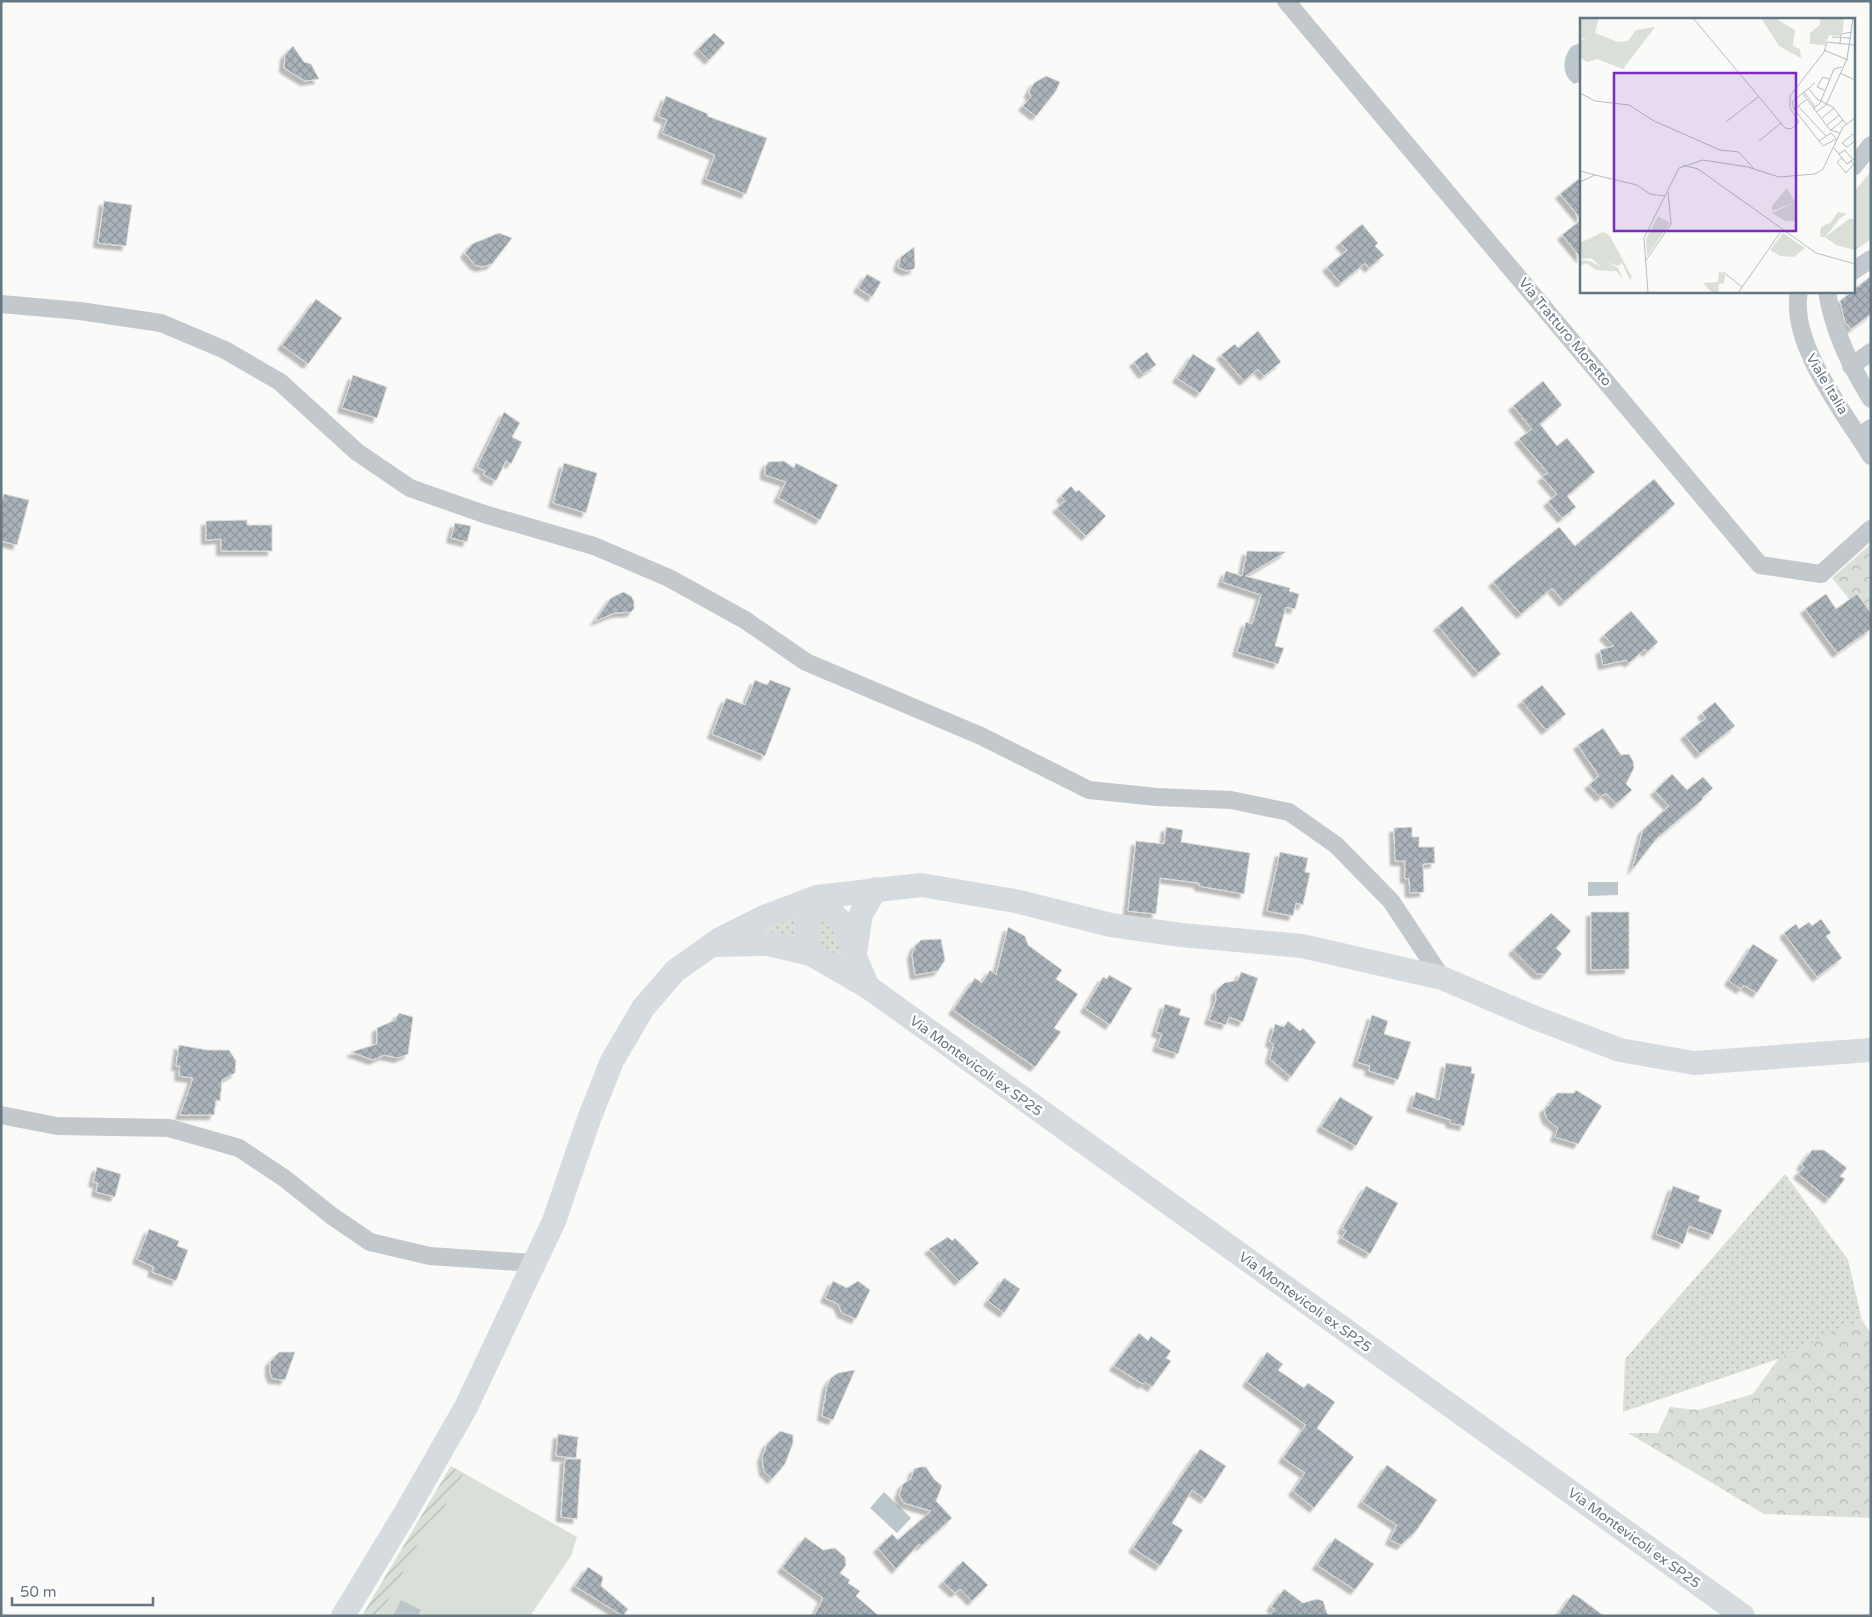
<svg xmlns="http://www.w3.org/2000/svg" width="1872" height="1617" viewBox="0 0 1872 1617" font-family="'Varela Round',sans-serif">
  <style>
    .grass { fill: url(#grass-dots) }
    .forest { fill: url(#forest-crowns) }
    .park { fill: #dadfd7 }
    .garden { fill: url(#garden-furrows) }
    .water { fill: #bbc7cb }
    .building { fill: url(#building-cross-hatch); stroke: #dcdcda; filter: url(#shadow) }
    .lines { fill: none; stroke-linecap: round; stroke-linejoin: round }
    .street { stroke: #c3c8cc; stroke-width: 18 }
    .secondary { stroke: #d6dbdf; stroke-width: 24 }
    .labels { text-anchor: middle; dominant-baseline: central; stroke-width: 5; stroke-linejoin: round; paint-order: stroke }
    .street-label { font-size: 14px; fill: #657683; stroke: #fff }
    .inset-road { fill: none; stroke: #b5bdc2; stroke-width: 1 }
    .view { fill: #7b2cbf; fill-opacity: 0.15; stroke: #7b2cbf; stroke-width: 2.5 }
    .inset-edge { fill: none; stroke: #657683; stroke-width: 2.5 }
  </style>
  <defs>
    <pattern id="grass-dots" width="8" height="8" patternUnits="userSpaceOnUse" patternTransform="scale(1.25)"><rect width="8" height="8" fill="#dadfd7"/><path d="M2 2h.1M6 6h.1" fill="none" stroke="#b4b9b4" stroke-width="1.8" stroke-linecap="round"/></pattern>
    <pattern id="forest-crowns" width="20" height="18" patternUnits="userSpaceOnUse" patternTransform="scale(1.25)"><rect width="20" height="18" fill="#dadfd7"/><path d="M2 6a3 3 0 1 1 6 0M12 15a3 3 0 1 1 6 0" fill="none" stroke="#b4b9b4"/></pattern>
    <pattern id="garden-furrows" width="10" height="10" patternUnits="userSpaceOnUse" patternTransform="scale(1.25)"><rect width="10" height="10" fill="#dadfd7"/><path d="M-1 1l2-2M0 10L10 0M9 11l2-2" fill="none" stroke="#b4b9b4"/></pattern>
    <pattern id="building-cross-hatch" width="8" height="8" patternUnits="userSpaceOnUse" patternTransform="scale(1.25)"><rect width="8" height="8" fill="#aab3b9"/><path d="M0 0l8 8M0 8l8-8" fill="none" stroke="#8e969c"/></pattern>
    <filter id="shadow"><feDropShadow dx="-4.5" dy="4.5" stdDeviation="1" flood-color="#0004"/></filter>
  </defs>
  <rect width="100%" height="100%" fill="#fafaf8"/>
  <g class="grass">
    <path d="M814 915 825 916 839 938 848 968 822 951Z"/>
    <path d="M796 916 800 943 758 933Z"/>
    <path d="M1785 1174 1848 1260 1862 1320 1810 1348 1623 1412 1625 1359Z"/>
  </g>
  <g class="forest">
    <path d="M1871 544V626L1832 578Z"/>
    <path d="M1862 1320 1871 1334V1518L1764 1514 1628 1433H1658L1670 1407 1698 1410 1753 1394 1779 1358Z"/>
  </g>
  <g class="park">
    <path d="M1871 171V239L1853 252V193Z"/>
    <path d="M451 1466 577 1537 571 1556 530 1616H362Z"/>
  </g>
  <path class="garden" d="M451 1466 463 1474 437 1519 430 1520 380 1616H362Z"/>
  <g class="water">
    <path d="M1581 43V81L1574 84C1561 74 1562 58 1572 46Z"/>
    <path d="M1588 882H1618V895L1588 896Z"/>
    <path d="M884 1492 911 1518 897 1533 870 1508Z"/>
    <path d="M401 1600 421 1610 418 1616H393Z"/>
  </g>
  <g class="building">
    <path d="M714 33 725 43 709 60 698 49Z"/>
    <path d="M293 46 304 62 311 64 319 79 305 81 284 68 285 55Z"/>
    <path d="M1046 76 1060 82 1056 91 1036 116 1023 106 1031 97 1029 92 1034 83Z"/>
    <path d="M666 96 708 114 707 116 767 138 746 194 706 179 715 155 662 133 667 120 658 116Z"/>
    <path d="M1581 177V219L1560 194Z"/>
    <path d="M104 201 132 205 126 246 98 243Z"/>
    <path d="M1581 220V258L1562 235Z"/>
    <path d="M1362 224 1378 243 1375 246 1384 255 1369 268 1365 263 1341 283 1327 267 1347 250 1340 243Z"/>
    <path d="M499 233 512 238 492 264 481 267 475 265 465 253 472 244Z"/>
    <path d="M914 247 915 265 914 269 906 271 898 267 901 257Z"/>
    <path d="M867 274 881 282 872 297 858 288Z"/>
    <path d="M1871 276V314L1851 329 1845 322 1840 301Z"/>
    <path d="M316 299 342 318 308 364 282 345Z"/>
    <path d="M1258 331 1281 362 1264 376 1258 369 1244 381 1221 355 1235 344 1238 348Z"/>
    <path d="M1147 352 1156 365 1143 374 1134 362Z"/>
    <path d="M1193 354 1216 369 1200 393 1177 378Z"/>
    <path d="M353 375 387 387 377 418 342 408Z"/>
    <path d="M1543 381 1562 405 1540 424 1557 446 1567 438 1595 472 1567 496 1576 507 1562 518 1548 502 1557 494 1542 477 1548 473 1519 439 1532 429 1513 406Z"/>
    <path d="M504 412 520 423 512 437 522 442 511 464 506 461 496 481 484 475 485 471 477 467Z"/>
    <path d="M784 461 794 468 796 463 838 485 820 520 778 498 786 482 765 475V468L768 462Z"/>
    <path d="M564 463 597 473 586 513 553 503Z"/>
    <path d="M1654 479 1675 504 1564 602 1552 588 1521 614 1493 582 1559 527 1575 546Z"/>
    <path d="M1071 486 1076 492 1079 490 1106 516 1086 536 1057 508 1065 501 1061 496Z"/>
    <path d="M4 494 29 500 17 545 1 541V504Z"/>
    <path d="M247 520V525H272V551H221V539L206 540V521Z"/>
    <path d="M455 523 471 526 467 542 451 538Z"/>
    <path d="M1247 551 1286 552 1245 576 1290 588 1289 591 1299 594 1295 609 1286 607 1275 646 1284 648 1278 664 1237 652 1246 622 1252 624 1261 595 1222 582 1226 571 1242 576Z"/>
    <path d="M623 592 631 596 634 601V609L631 612 615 613 595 621 611 598Z"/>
    <path d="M1826 594 1836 609 1857 594 1871 613V629L1837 653 1805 609Z"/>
    <path d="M1462 606 1501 654 1478 673 1438 626Z"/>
    <path d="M1631 611 1658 642 1647 652 1645 649 1629 663 1626 660 1603 665 1600 650 1614 646 1604 635Z"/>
    <path d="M755 680 767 685 770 680 791 688 765 756 712 734 726 698 745 705Z"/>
    <path d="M1542 685 1566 714 1546 730 1522 701Z"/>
    <path d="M1715 702 1735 726 1700 754 1685 735 1706 718 1702 713Z"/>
    <path d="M1603 728 1621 755 1629 754 1633 761 1634 768 1626 784 1632 790 1616 804 1606 793 1600 797 1589 785 1599 776 1578 745Z"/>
    <path d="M1672 774 1687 790 1703 777 1713 788 1702 798 1703 799 1657 838 1632 870 1643 830 1669 806 1655 791Z"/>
    <path d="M1166 827 1183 830 1181 842 1250 853 1244 894 1199 886V883L1160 878 1156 914 1128 911 1136 841 1164 844Z"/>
    <path d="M1412 827V837H1419V847H1434L1435 863 1423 864 1424 892 1410 893 1409 878 1405 879V861H1395L1394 828Z"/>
    <path d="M1280 852 1308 858 1305 872 1310 873 1303 905 1296 903 1293 916 1267 911Z"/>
    <path d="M1591 912H1629V969L1591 970Z"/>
    <path d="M1551 913 1571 931 1556 948 1562 954 1545 974H1537L1513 950Z"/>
    <path d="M1821 919 1831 933 1826 936 1842 958 1817 977 1784 933 1796 924 1799 929 1809 922 1812 926Z"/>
    <path d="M1008 927 1025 936 1028 945 1062 970 1056 979 1078 994 1054 1028 1061 1032 1035 1067 953 1010 975 978 982 983 990 970 996 975Z"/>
    <path d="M941 939 945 960 938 971 915 975 912 955 915 946 921 940Z"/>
    <path d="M1753 944 1778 960 1757 993 1744 985 1741 989 1729 981Z"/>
    <path d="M1241 972 1258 978 1243 1022 1229 1017 1226 1025 1209 1020 1216 1000V991L1224 983 1238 980Z"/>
    <path d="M1109 975 1132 988 1110 1025 1085 1008 1103 977 1107 979Z"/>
    <path d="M1165 1004 1181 1009 1179 1015 1190 1018 1178 1054 1157 1047 1162 1034 1156 1032Z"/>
    <path d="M399 1013 413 1017 408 1054 398 1058 384 1055 373 1060 351 1052 377 1044V1028L395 1020Z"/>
    <path d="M1372 1015 1388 1021 1384 1034 1411 1042 1398 1080 1369 1071 1370 1066 1357 1062Z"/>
    <path d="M1288 1021 1300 1031 1303 1028 1316 1042 1291 1077 1270 1059 1274 1044 1270 1042 1275 1024 1284 1027Z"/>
    <path d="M179 1045 207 1050H229L236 1061 235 1073 222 1080 220 1101 216 1100 214 1115H180L193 1078 179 1076 180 1066H176Z"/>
    <path d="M1446 1063 1472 1067 1471 1073 1475 1074 1464 1126 1450 1123 1451 1120 1411 1107 1416 1092 1439 1100Z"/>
    <path d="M1576 1090 1602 1106 1578 1144 1555 1137 1558 1128 1547 1119 1544 1109 1549 1105 1557 1093H1574Z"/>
    <path d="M1340 1097 1373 1117 1356 1146 1321 1127Z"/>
    <path d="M1812 1150H1824L1847 1168 1840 1176 1845 1179 1829 1199 1798 1174 1804 1167 1801 1165Z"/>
    <path d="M97 1167 121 1174 115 1197 96 1192 98 1183 93 1182Z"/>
    <path d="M1366 1186 1398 1203 1370 1254 1342 1238 1346 1231 1342 1229Z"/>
    <path d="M1673 1186 1700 1196 1698 1201 1722 1210 1713 1235 1689 1226 1683 1244 1656 1234Z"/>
    <path d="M149 1229 179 1241 177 1246 188 1250 176 1281 152 1272 154 1267 137 1259Z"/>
    <path d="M948 1237 952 1241 955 1238 979 1263 959 1281 929 1249Z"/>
    <path d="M1004 1278 1020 1289 1004 1313 988 1301Z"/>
    <path d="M833 1281 847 1288 858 1281 870 1290 856 1319 842 1313 838 1304 825 1298Z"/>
    <path d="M1139 1333 1148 1341 1151 1336 1171 1351 1166 1358 1171 1361 1152 1387 1145 1382 1143 1384 1114 1366Z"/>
    <path d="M279 1352H295L285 1380 273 1379 270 1373V1362Z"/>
    <path d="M1267 1352 1283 1364 1278 1370 1304 1388 1308 1383 1335 1402 1317 1428 1354 1457 1314 1508 1293 1491 1305 1473 1283 1458 1306 1425 1247 1382Z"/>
    <path d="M855 1370 833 1420 822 1416 827 1386 831 1378 838 1373Z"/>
    <path d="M780 1431 793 1435V1443L785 1464 772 1479 764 1471 762 1458 767 1444Z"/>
    <path d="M558 1434 578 1437 576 1458 556 1456Z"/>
    <path d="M1200 1449 1226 1466 1205 1499 1192 1490 1172 1523 1183 1530 1160 1566 1133 1548Z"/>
    <path d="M565 1459H581L577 1519 561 1517Z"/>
    <path d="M1387 1465 1437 1500 1416 1531 1401 1545 1390 1540 1397 1525 1362 1502Z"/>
    <path d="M920 1467H926L934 1479 942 1486 936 1501 952 1518 921 1546 919 1544 896 1569 878 1548 892 1534 898 1540 931 1511 904 1503 899 1495 903 1484 911 1479 914 1469Z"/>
    <path d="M805 1537 823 1550 835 1548 845 1557 846 1565 840 1573 850 1580 848 1583 860 1591 856 1596 879 1616H814L823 1598 782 1568Z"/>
    <path d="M1335 1538 1374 1564 1355 1590 1317 1565Z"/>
    <path d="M963 1561 988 1585 972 1601 960 1589 955 1593 943 1582Z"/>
    <path d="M588 1567 603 1577 601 1586 628 1609 623 1616 575 1586Z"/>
    <path d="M1284 1589 1303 1603 1317 1599 1323 1601 1328 1616H1269L1275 1609 1271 1607Z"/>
    <path d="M1573 1594 1580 1598 1604 1616H1557Z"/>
  </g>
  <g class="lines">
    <g class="street">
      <path d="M1286 1 1760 565 1821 574 1871 529"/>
      <path d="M1853 167 1871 145"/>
      <path d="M1853 271 1871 259"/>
      <path d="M1799 291C1789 344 1844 412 1871 456"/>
      <path d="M1827 291C1833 331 1850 365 1871 399"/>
      <path d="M1 304 80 311 161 323 225 350 280 382 357 452 410 488 484 514 594 546 669 578 745 620 806 662 981 736 1089 790 1157 797 1231 800 1289 812 1336 845 1391 901 1442 978"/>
      <path d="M1851 366 1871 352"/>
      <path d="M1859 437 1871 428"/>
      <path d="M1 1115 57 1126 169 1128 239 1148 284 1178 332 1216 370 1242 430 1256 533 1263"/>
    </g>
    <g class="secondary">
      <path d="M817 897 844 925 855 957 868 987"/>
      <path d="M715 945 768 944 811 954 868 987 1743 1616"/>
      <path d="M855 953 861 914 876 889"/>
      <path d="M811 954 806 928 817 897"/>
      <path d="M343 1616 406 1512 466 1407 554 1221 589 1119 612 1061 643 1008 675 971 720 939 764 917 817 897 921 885 1015 901 1111 925 1181 935 1302 946 1442 978 1533 1017 1620 1050 1694 1063 1871 1050"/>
    </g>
  </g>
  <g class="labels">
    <g class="street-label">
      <text transform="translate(1565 332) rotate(50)">Via Tratturo Moretto</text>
      <text transform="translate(1827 384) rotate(59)">Viale Italia</text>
      <text transform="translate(976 1066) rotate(36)">Via Montevicoli ex SP25</text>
      <text transform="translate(1305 1302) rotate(36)">Via Montevicoli ex SP25</text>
      <text transform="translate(1634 1538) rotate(36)">Via Montevicoli ex SP25</text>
    </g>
  </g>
  <g transform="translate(1580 18)">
    <rect width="275" height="275" fill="#fafaf8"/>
    <path d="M0 0H19L15 15 38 24 48 23 56 12 75 9 43 51 17 41 8 44 0 40V21L8 23 0 19ZM181 0H195L215 12 213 28 220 31 221 40 199 28ZM207 170 215 184 192 193V188ZM269 201H275V232L256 227 245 219ZM11 224H16L18 240 27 253 16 252 6 245 0 248V242L10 243 21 249 11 240 0 241V232Z" fill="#dadfd7"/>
    <path d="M240 0H264L263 13 259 18 249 17 245 27 230 26V15L240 7ZM215 184 217 203H205L192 195ZM258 194 267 196 260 200 245 219H240L241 209 251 204ZM23 214 30 218 52 259 50 262 42 245 38 248 27 244 38 250 43 261 36 253H27L18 241 16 224 0 232V225ZM203 215 225 230 214 239 200 238 190 232Z" fill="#dadfd7"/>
    <path d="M78 198 90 205 67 238 66 221ZM139 253 145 257 144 265 139 266 138 275H132L123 265 138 264Z" fill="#dadfd7"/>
    <path class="inset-road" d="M113 0 205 110 211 111 219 104 210 90V78L244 34 247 24 275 27M252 19 271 20M260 25 261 16 272 14M244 32 268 42M260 55 275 62M235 65 212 84 214 91 243 128 258 120M229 71 237 81 253 89 266 106M244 72 237 69 243 59 249 61M224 74 235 89M0 75 15 83 49 87 74 103 140 132 159 134 174 151M223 76 250 112 260 115M218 88 246 118M214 91 226 82M233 91 240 85 254 51 262 49M236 94 246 87 267 41 273 0M242 100 254 90M146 104 178 79M247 107 259 97M251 112 263 102M275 118 273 116 262 125 267 129 275 123M179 123 201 105M239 123 251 115 256 120M254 130 267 146 275 140M259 136 265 132 272 141M262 140 257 144 266 155 274 146 271 143M103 147 118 151 236 235 275 246M0 153 15 157M0 164 15 157 57 167 70 176 85 178M66 242 91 206 88 174M143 254 162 269M68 275 64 220 99 150 123 142 168 149 199 159 235 156 243 151 263 109 275 100M158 275 202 212"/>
    <path class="view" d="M34 55H216V213H34Z"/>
    <rect width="275" height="275" class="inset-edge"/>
  </g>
  <rect width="1872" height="1617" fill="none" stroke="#657683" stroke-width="5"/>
  <path d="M12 1597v8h141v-8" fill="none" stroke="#657683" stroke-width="2.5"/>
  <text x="20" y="1597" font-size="15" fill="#657683" stroke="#ffffff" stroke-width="4" paint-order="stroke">50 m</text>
</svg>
